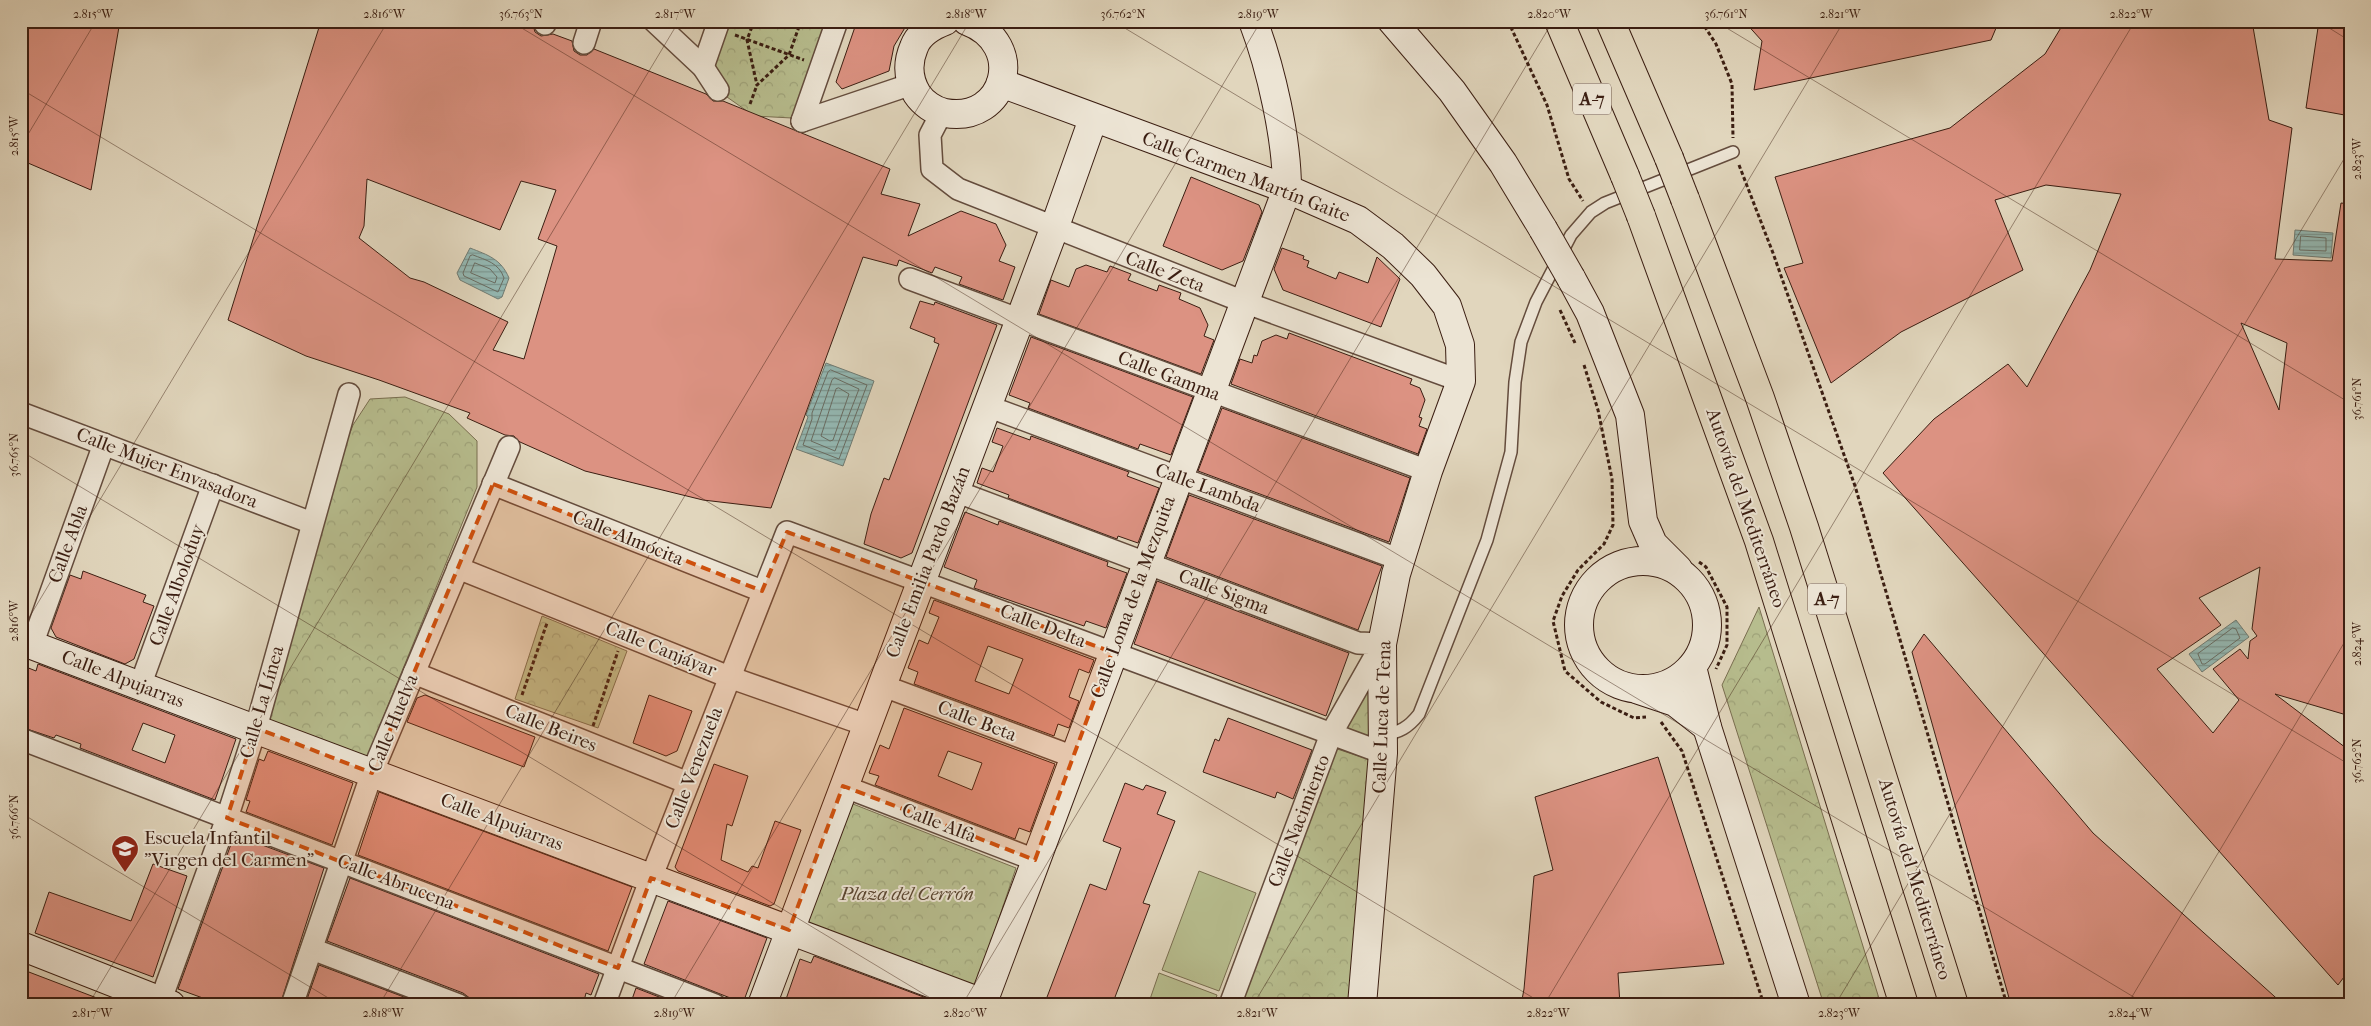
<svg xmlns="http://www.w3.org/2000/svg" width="2371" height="1026" viewBox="0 0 2371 1026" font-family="'IM FELL French Canon',serif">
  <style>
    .grass { fill: #b7bd8e; stroke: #796e50 }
    .park { fill: url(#park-crowns); stroke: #796e50 }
    .water { fill: url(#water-rules); stroke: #707b73 }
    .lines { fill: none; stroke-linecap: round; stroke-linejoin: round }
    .shore { stroke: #686c63; stroke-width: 1 }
    .building { fill: #dc9282; stroke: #3b1e12; fill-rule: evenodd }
    .lane-casing { stroke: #644c3d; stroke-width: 14 }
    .street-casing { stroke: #644c3d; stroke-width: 24 }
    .secondary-casing { stroke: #3b1e12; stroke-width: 30 }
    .highway-casing { stroke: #3b1e12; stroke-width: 30 }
    .path { stroke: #3b1e12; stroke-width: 3; stroke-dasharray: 4 2.5; stroke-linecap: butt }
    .lane { stroke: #ece4d4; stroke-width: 11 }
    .street { stroke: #ece4d4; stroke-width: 21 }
    .secondary { stroke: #ece4d4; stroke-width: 28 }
    .highway { stroke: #e1d6bd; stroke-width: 28 }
    .secondary-bridge-casing { stroke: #3b1e12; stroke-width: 30; stroke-linecap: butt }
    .highway-bridge-casing { stroke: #3b1e12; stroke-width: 30; stroke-linecap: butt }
    .secondary-bridge { stroke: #ece4d4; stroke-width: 28 }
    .highway-bridge { stroke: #e1d6bd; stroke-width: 28 }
    .marked { fill: #ce500d; fill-opacity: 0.2; stroke: #ce500d; stroke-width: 4; stroke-dasharray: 10 6; stroke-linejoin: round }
    .ticks { fill: none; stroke: #3b1e12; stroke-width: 1; stroke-opacity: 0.45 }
    .labels { text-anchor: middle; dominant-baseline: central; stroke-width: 4; stroke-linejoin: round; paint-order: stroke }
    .shield { fill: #ece4d4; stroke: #70594c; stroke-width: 1 }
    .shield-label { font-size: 18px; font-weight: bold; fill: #3b1e12 }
    .street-label { font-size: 19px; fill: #3b1e12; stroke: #ece4d4 }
    .poi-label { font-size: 19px; fill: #3b1e12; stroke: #ece4d4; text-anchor: start }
    .park-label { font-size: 19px; font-style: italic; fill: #5a4631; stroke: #ece4d4 }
    .neatline { fill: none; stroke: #3b1e12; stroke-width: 2 }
    .ticks-label { font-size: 12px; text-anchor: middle; fill: #3b1e12 }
  </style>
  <defs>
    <pattern id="park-crowns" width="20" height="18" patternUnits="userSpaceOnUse" patternTransform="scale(1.25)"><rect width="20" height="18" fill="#b7bd8e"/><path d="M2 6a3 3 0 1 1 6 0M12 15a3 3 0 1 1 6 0" fill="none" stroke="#9ea279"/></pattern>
    <pattern id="water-rules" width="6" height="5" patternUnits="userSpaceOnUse" patternTransform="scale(1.25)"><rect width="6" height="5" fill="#94b9b4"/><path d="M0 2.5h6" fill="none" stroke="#7a9691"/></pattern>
  </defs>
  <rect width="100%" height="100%" fill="#e1d6bd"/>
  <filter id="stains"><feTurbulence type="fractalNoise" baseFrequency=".004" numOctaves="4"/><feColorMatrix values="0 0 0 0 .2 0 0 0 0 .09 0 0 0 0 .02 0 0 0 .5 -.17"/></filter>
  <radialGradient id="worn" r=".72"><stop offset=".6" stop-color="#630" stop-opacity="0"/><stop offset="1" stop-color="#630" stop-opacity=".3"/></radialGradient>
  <g class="grass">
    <path d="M1199 871 1256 893 1219 991 1162 970Z"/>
    <path d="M1159 973 1217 995 1214 1005H1148Z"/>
  </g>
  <g class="park">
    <path d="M730 21H826L792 118 754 116 727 97 714 66Z"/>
    <path d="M405 397 449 414 477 441V487L365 762 269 723 341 456 353 425 370 399Z"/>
    <path d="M1759 607 1881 1005H1824L1722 685Z"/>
    <path d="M542 616 627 651 598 728 515 699Z"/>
    <path d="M1377 666 1369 736 1342 729Z"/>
    <path d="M1334 748 1374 761 1353 1005H1237Z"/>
    <path d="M853 804 1016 868 975 989 802 923Z"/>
  </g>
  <g class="water">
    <path d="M2295 230 2333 233 2331 258 2293 255Z"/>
    <path d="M470 248C488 255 501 259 509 278L502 297 498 299 460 280 457 273Z"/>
    <path d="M826 363 874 381 843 466 796 449 808 417 806 415Z"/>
    <path d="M2236 620 2249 637 2202 672 2189 654Z"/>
  </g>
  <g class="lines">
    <g class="shore">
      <path d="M2301 236 2326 238V251L2300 250Z"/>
      <path d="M473 255C486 260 499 263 504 278L498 292 464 276 463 273 470 256Z"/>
      <path d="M475 263 490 269 497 277 495 283 471 273Z"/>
      <path d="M831 370 867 385 839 459 803 445 812 419V413L828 372Z"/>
      <path d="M835 378 859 389 835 451 811 441 832 380Z"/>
      <path d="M839 388 849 394 833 440 830 441 821 436 836 389Z"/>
      <path d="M2233 628 2236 629 2240 638 2205 664H2202L2198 654Z"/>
    </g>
  </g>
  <g class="building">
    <path d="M21 21H120L91 190 21 160Z"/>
    <path d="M321 21H522L533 25 535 32 541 36 553 34 572 41 574 51 580 55H587L594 49 706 94 713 101H723L890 169 881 194 920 204 908 236 961 211 996 224 1006 245 999 261 1015 267 1003 300 959 284 962 277 935 267 932 273 899 260 897 266 863 257 771 508 703 500 585 471 520 442 514 436 505 435 467 418 470 413 379 380 306 356 228 320ZM367 179 500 230 521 181 556 190 538 239 557 246 524 359 493 350 508 322 424 282 410 278 359 238 364 226Z"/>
    <path d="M857 21H909L894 46 889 71 842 89 836 82Z"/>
    <path d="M1744 21H1999L1991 40 1754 90 1762 41Z"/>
    <path d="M2065 21H2252L2269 120 2292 128 2275 259 2332 261 2341 203 2350 204V716L2275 694 2350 751V969L2338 985 1883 473 1934 419 2008 364 2027 387 2090 270 2121 194 2046 185 1995 200 2023 270 1901 332 1831 383 1784 268 1803 263 1775 177 1950 128 2045 54ZM2241 323 2287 343 2279 410ZM2260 567 2252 629 2257 636 2250 641 2248 659 2240 649 2213 669 2239 700 2213 733 2157 669 2221 625 2199 598Z"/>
    <path d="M2319 21H2350V116L2306 108Z"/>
    <path d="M1191 177 1259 205 1262 212 1243 261 1222 270 1163 246Z"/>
    <path d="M1282 248 1304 256 1303 259 1309 261 1307 267 1336 279 1339 272 1368 283 1377 257 1400 279 1381 327 1283 290 1274 269Z"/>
    <path d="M1086 265 1107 272 1110 266 1131 274 1128 280 1157 291 1159 285 1181 293 1179 299 1200 308 1208 325 1204 336 1214 340 1201 374 1039 314 1051 280 1069 287 1076 269Z"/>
    <path d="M920 301 934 305 935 302 997 325 912 553 901 558 864 544 871 514 884 478 889 480 939 344 934 342 935 338 910 328Z"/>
    <path d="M1289 333 1412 379 1410 384 1420 388 1425 400 1419 417 1422 418 1419 426 1427 429 1418 454 1231 384 1240 359 1252 363 1254 355 1257 356 1262 341 1276 335 1287 339Z"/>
    <path d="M1031 337 1193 397 1171 455 1140 444 1138 449 1028 408 1030 403 1009 395Z"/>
    <path d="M1222 408 1410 478 1389 542 1198 471Z"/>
    <path d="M997 428 1030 440 1031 436 1129 472 1127 476 1159 488 1138 543 1118 536 1117 539 1008 498 1009 495 977 483 982 468 993 472 1003 446 992 442Z"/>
    <path d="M1189 495 1382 566 1358 630 1166 557Z"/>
    <path d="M965 512 998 525 999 521 1108 562 1107 566 1127 573 1106 628 1086 621 1084 626 974 588 977 580 944 567Z"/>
    <path d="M83 571 146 595 143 602 154 606 134 659 125 664 56 637 51 628 70 575 81 579Z"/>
    <path d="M1157 581 1349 653 1326 716 1134 644Z"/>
    <path d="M934 600 1094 660 1089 673 1079 669 1069 697 1079 701 1069 728 1058 724 1054 736 914 684 918 672 908 668 919 640 928 644 939 617 929 613ZM988 646 1023 659 1009 694 975 681Z"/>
    <path d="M1924 634 2093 833 2284 1005H2011L1912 652Z"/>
    <path d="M38 664 236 739 215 800 80 748 81 744 56 735 54 738 21 727V665L36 671ZM143 723 175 735 165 763 132 750Z"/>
    <path d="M425 695 535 737 524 767 407 722 417 698Z"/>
    <path d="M649 695 692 711 677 751 666 756 633 743Z"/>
    <path d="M904 708 1055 764 1030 832 1019 828 1015 839 875 785 879 776 869 773 880 745 889 749ZM948 751 982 763 972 790 938 776Z"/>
    <path d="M1228 718 1312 750 1293 799 1277 792 1275 798 1203 772 1215 739 1219 741Z"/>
    <path d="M268 751 353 783 332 845 246 812 250 801 246 800 259 759 264 761Z"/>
    <path d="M1658 757 1724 964 1618 973 1620 1005H1521L1524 989 1534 876 1553 870 1535 797Z"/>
    <path d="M714 764 748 776 732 826 727 824 721 860 748 872 752 866 758 868 775 821 801 830 774 904 770 906 678 871 675 867Z"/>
    <path d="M1125 783 1143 790 1146 785 1166 792 1157 814 1175 821 1143 903 1150 905 1112 1005H1044L1090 884 1106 890 1121 848 1103 841Z"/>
    <path d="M379 792 632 887 608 951 358 855Z"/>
    <path d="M234 836 237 838 238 836 324 868 280 1005H222L178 989Z"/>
    <path d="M153 864 187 876 153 977 35 933 49 892 131 921Z"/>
    <path d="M350 878 599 974 591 995 586 993 583 1005H485L471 999 463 993 327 941Z"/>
    <path d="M668 901 767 938 743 1003 644 964Z"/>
    <path d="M814 956 937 1002V1005H784L800 959 811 963Z"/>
    <path d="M319 965 412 1000 411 1005H305Z"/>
    <path d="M21 969 110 1003V1005H21Z"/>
    <path d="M636 988 667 1000 664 1005H630Z"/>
  </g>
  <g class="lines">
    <defs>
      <path id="lane" d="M1383 735C1400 732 1408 728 1419 714L1487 540 1511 452 1515 382 1521 342 1536 302 1571 235 1591 212 1605 203 1733 152"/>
      <g id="street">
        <path d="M654 21 703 67 718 90"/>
        <path d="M545 24 546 21"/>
        <path d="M584 43 591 21"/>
        <path d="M703 67 719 21"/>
        <path d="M942 112 930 135 932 169 958 189 1244 302 1461 381"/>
        <path d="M802 121 912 84"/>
        <path d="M802 121 837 21"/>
        <path d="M910 279 1428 471"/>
        <path d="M987 406 1401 560"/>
        <path d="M21 413 312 523"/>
        <path d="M493 484 762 591"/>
        <path d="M955 491 1358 643 1382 644 1331 734 1230 1005"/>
        <path d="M458 568 729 677 866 725"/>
        <path d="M32 645 104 444"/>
        <path d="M414 673 688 783"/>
        <path d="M881 685 1074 757"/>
        <path d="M140 686 213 485"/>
        <path d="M21 739 715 1005"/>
        <path d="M843 786 1035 860"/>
        <path d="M312 949 459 1005"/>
        <path d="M159 1005 227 818 256 728 349 394"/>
        <path d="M292 1005 372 773 509 447"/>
        <path d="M604 1005 651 878 787 532 1383 753"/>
      </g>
      <g id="secondary">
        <path d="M945 21C932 26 919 33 914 47 907 63 908 79 917 94 923 103 934 111 945 113 1006 124 1028 44 967 21"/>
        <path d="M1392 21 1452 91 1503 163 1543 229"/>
        <path d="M1001 83 1287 189 1358 220 1393 246 1423 275 1447 306 1460 345 1461 381 1428 471 1396 574 1382 644 1383 753 1362 1005"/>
        <path d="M1571 278 1590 313 1630 415 1643 521 1653 544 1678 569"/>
        <circle cx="1643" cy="625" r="64"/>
        <path d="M21 641 983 1003"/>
        <path d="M1692 667 1707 727 1796 1005"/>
        <path d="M1639 690 1675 702 1707 727"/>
        <path d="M21 946 171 1005"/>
        <path d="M762 1005 1054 229 1093 119"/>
        <path d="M982 1005 1287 189C1287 139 1271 68 1253 21"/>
      </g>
      <g id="highway">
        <path d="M1559 21 1625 176"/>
        <path d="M1610 21 1669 158"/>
        <path d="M1685 199 1760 398 1804 527 1954 1005"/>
        <path d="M1641 216 1759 541 1904 1005"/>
      </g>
    </defs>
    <use href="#lane" class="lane-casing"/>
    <use href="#street" class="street-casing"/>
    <use href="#secondary" class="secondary-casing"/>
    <use href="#highway" class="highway-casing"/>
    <g class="path">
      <path d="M754 21 747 40 757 85 789 55 801 21"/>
      <path d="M1508 21 1547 105 1569 179 1583 201"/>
      <path d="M1701 21 1716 44 1732 84 1733 138"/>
      <path d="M735 35 804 60"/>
      <path d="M750 104 757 85"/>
      <path d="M1739 165 1773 253 1855 486 2007 1005"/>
      <path d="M1560 310 1575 343"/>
      <path d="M1584 365 1598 410 1612 479 1613 525 1604 544 1578 570 1562 596 1553 621 1565 671 1601 702 1634 718 1646 717"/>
      <path d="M1699 562 1706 567 1727 607V645L1716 669"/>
      <path d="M522 695 547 623"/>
      <path d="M1661 722 1682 751 1764 1005"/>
      <path d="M593 726 618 651"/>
    </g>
    <use href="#lane" class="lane"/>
    <use href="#street" class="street"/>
    <use href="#secondary" class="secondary"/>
    <use href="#highway" class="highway"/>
    <defs>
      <path id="secondary-bridge" d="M1543 229 1571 278"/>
      <g id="highway-bridge">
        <path d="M1669 158 1685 199"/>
        <path d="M1625 176 1641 216"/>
      </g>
    </defs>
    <use href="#secondary-bridge" class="secondary-bridge-casing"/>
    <use href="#highway-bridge" class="highway-bridge-casing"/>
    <use href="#secondary-bridge" class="secondary-bridge"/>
    <use href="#highway-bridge" class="highway-bridge"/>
  </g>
  <path class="marked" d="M493 484 762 591 787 532 1112 652 1035 860 843 786 789 930 651 878 618 968 227 818 256 728 372 773Z"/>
  <path class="ticks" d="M510 21 2147 1005M1113 21 2350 765M1715 21 2350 403M2318 21 2350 41M21 89 1545 1005M21 146 96 21M21 451 942 1005M21 631 388 21M21 813 340 1005M88 1005 679 21M379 1005 970 21M670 1005 1261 21M962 1005 1553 21M1253 1005 1844 21M1544 1005 2135 21M1835 1005 2350 149M2127 1005 2350 633"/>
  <defs>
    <symbol id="school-pin" viewBox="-11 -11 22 30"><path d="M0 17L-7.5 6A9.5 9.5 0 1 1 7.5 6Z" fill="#8f2418" stroke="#ece4d4"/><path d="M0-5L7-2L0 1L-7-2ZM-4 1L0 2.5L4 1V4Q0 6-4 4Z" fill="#fff"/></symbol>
  </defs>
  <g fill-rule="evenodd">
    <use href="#school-pin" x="109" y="833" width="32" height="43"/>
  </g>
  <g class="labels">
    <g class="shield">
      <rect x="1573" y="83.5" width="38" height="31" rx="4"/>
      <rect x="1808" y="583.5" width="38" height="31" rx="4"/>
    </g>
    <g class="shield-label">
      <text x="1592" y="99">A-7</text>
      <text x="1827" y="599">A-7</text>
    </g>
    <g class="street-label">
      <text transform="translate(1246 177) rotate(21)">Calle Carmen Martín Gaite</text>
      <text transform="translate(1165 272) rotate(21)">Calle Zeta</text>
      <text transform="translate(1169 376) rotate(21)">Calle Gamma</text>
      <text transform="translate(167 468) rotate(21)">Calle Mujer Envasadora</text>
      <text transform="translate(1208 488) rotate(20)">Calle Lambda</text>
      <text transform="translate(1746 508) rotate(71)">Autovía del Mediterráneo</text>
      <text transform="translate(628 538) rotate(22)">Calle Almócita</text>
      <text transform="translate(68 544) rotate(-70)">Calle Abla</text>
      <text transform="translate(928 562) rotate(-69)">Calle Emilia Pardo Bazán</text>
      <text transform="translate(177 585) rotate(-70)">Calle Alboloduy</text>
      <text transform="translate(1224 592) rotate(21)">Calle Sigma</text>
      <text transform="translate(1133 597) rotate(-70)">Calle Loma de la Mezquita</text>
      <text transform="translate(1043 626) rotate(21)">Calle Delta</text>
      <text transform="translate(661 649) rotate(22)">Calle Canjáyar</text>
      <text transform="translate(123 679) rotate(21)">Calle Alpujarras</text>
      <text transform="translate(262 702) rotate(-74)">Calle La Línea</text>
      <text transform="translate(1382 717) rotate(-88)">Calle Luca de Tena</text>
      <text transform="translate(977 721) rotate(21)">Calle Beta</text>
      <text transform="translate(393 723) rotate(-68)">Calle Huelva</text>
      <text transform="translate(551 728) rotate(22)">Calle Beires</text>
      <text transform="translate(694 768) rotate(-69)">Calle Venezuela</text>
      <text transform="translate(1299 821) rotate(-69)">Calle Nacimiento</text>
      <text transform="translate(502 822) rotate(21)">Calle Alpujarras</text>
      <text transform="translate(939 823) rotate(21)">Calle Alfa</text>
      <text transform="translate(1915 879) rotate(73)">Autovía del Mediterráneo</text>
      <text transform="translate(396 882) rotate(21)">Calle Abrucena</text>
    </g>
    <g class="poi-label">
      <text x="144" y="838">Escuela Infantil<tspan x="144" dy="22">"Virgen del Carmen"</tspan></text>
    </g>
    <g class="park-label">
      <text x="907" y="894">Plaza del Cerrón</text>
    </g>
  </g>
  <rect width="2371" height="1026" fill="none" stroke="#e1d6bd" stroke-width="55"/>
  <rect x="28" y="28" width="2316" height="970" class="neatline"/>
  <g class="ticks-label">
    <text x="93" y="18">2.815°W</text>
    <text x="384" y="18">2.816°W</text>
    <text x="521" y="18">36.763°N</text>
    <text x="675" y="18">2.817°W</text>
    <text x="966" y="18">2.818°W</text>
    <text x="1123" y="18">36.762°N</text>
    <text x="1258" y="18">2.819°W</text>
    <text x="1549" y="18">2.820°W</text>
    <text x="1726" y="18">36.761°N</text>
    <text x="1840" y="18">2.821°W</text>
    <text x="2131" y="18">2.822°W</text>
    <text transform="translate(14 136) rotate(-90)" y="4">2.815°W</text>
    <text transform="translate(2357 159) rotate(-90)" y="4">2.823°W</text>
    <text transform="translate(2357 399) rotate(-90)" y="4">36.761°N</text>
    <text transform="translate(14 455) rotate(-90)" y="4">36.765°N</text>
    <text transform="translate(14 621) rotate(-90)" y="4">2.816°W</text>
    <text transform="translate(2357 644) rotate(-90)" y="4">2.824°W</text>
    <text transform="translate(2357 761) rotate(-90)" y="4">36.762°N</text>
    <text transform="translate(14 817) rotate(-90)" y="4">36.766°N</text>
    <text x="92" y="1017">2.817°W</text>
    <text x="383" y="1017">2.818°W</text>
    <text x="674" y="1017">2.819°W</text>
    <text x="965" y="1017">2.820°W</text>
    <text x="1257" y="1017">2.821°W</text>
    <text x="1548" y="1017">2.822°W</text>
    <text x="1839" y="1017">2.823°W</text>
    <text x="2130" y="1017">2.824°W</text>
  </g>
  <rect width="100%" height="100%" filter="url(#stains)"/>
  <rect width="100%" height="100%" fill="url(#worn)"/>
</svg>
